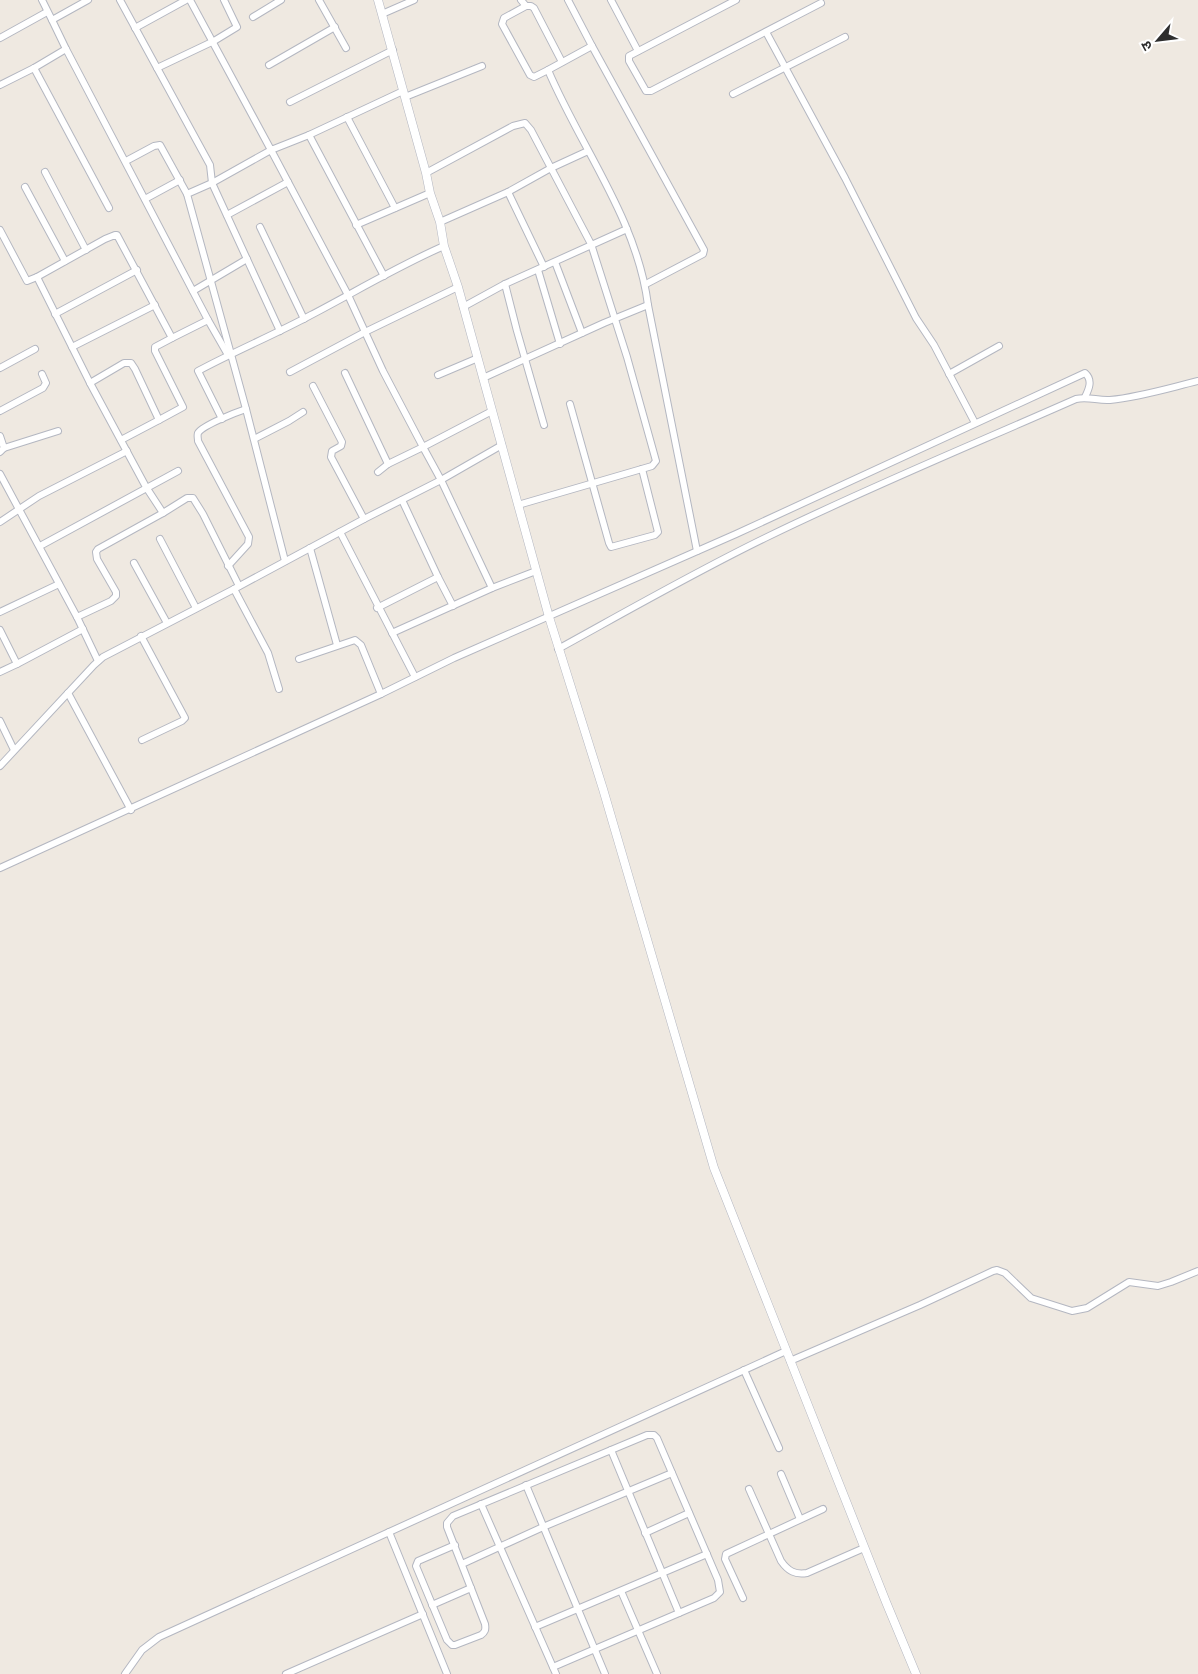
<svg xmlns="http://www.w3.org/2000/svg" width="1198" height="1674" viewBox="0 0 1198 1674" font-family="'Roboto Condensed','Noto Sans Devanagari',sans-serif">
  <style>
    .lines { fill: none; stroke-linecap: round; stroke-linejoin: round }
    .minor-casing { stroke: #b4b7c1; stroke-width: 8 }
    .tertiary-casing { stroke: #b4b7c1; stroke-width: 9 }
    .minor { stroke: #fff; stroke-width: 6 }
    .tertiary { stroke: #fff; stroke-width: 8 }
  </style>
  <rect width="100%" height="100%" fill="#efe9e1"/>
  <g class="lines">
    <defs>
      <g id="minor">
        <path d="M42 0 52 20 88 0"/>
        <path d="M120 0 210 165 212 183 280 331"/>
        <path d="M190 0 271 150 309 135 403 91"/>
        <path d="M319 0 346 48"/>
        <path d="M521 0 526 6H531L534 8 562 62"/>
        <path d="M568 0 592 46 548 70C581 148 637 219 648 305"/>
        <path d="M611 0 638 51"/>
        <path d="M736 0 629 56V61L646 91H651L821 3"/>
        <path d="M526 6 504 18 502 24 530 75 534 77 548 70"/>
        <path d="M382 14 414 0"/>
        <path d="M253 17 281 0"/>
        <path d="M52 20 66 49 208 320"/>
        <path d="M135 28 186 0"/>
        <path d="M766 32 845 178 916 318 934 345 975 423"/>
        <path d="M0 38 47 12"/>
        <path d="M592 46 704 250 703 254 646 284"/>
        <path d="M269 65 335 27"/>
        <path d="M34 68 109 208"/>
        <path d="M157 68 214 41 237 27 224 0"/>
        <path d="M0 85 34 68 66 49"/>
        <path d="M733 94 845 37"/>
        <path d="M405 97 482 66"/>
        <path d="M290 102 393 50"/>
        <path d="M347 117 395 208"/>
        <path d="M309 135 384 276"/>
        <path d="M126 161 154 146 160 145 187 194"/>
        <path d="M45 172 86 250"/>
        <path d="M426 173 513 126 525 123 531 130 551 168 588 151"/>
        <path d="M25 187 65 261"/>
        <path d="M145 199 180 180"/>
        <path d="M227 215 288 182"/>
        <path d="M440 222 508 192"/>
        <path d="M356 225 430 193"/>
        <path d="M260 227 304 319"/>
        <path d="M0 230 27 281 37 277"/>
        <path d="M555 262 582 333"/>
        <path d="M538 270 560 344"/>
        <path d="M505 284 517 331 544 425"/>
        <path d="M193 291 247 259"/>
        <path d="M463 307 505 284 627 229"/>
        <path d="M55 314 137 270"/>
        <path d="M72 347 155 305"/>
        <path d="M228 355 208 320 172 338 117 235H115L105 239 37 277 90 383 146 487 163 513 187 498H193L203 514 239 586"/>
        <path d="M0 368 35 349"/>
        <path d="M290 372 365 332 458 287"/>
        <path d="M345 373 388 464"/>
        <path d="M949 374 999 346"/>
        <path d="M438 375 478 358"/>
        <path d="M483 378 604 323 648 305 697 551"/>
        <path d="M90 383 124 363H131L135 369 159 420 121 440"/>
        <path d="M313 386 342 442 341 446 332 451 331 457 364 519"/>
        <path d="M570 404 609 543 611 547 655 535 658 532 642 469"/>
        <path d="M0 411 43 388 46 383 42 374"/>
        <path d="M222 419 198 371C235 351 274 335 311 315 355 292 398 266 444 246"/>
        <path d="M159 420 183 407 155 351V347L172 338"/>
        <path d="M0 436 4 448 0 452"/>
        <path d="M254 439 289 421 303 412"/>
        <path d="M4 448 58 431"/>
        <path d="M378 472 388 464 423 447 441 480 492 588"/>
        <path d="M0 474 77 617 111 601 116 596V592L97 559 96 552 98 549 163 513"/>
        <path d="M402 500 438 577 453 606"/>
        <path d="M518 505 652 466 656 461 627 357 591 244 551 168 508 192 544 267"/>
        <path d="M0 522 39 496 127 451"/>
        <path d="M340 532 415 677"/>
        <path d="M160 539 196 608"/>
        <path d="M40 546 178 471"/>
        <path d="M310 548 337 645"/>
        <path d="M285 561 246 409 187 194 212 183 271 150 348 295 383 371 423 447 492 411"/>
        <path d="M134 563 167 623"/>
        <path d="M228 566 248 544 249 537 198 441C198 438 197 436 198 433 203 425 237 412 246 409"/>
        <path d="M234 589 268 653 279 689"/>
        <path d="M377 608 438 577"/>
        <path d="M0 612 59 584"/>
        <path d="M77 617 98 661"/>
        <path d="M0 630 17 664 0 672"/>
        <path d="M392 633 492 588 536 571"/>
        <path d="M141 636 185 718 182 721 142 740"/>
        <path d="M558 649C627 611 695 572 765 538 867 488 972 445 1076 399 1088 396 1098 401 1110 400 1140 397 1169 388 1198 381"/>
        <path d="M299 659 355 640 361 645 381 694"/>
        <path d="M17 664 83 629"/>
        <path d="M68 693 131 810"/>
        <path d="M0 721 14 750"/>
        <path d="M0 766 94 665 103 657 234 589 364 519 441 480 502 445"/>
        <path d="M0 868 381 694 454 658 736 534 1085 373C1093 380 1089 389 1085 397"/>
        <path d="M790 1361 920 1305 993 1271 997 1270 1005 1273 1031 1298 1072 1311 1087 1308 1129 1282 1158 1286 1171 1282 1198 1271"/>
        <path d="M744 1370 779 1448"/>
        <path d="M611 1450 679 1613"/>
        <path d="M781 1474 800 1519"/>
        <path d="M526 1485 605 1674"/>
        <path d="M749 1489 781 1561C788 1571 795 1575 807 1573L864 1548"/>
        <path d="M481 1504 556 1674"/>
        <path d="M389 1532 447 1674"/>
        <path d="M645 1533 689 1513"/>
        <path d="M455 1545 418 1561 416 1566 447 1640 452 1645H455L481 1635C485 1632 486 1630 485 1624L447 1527V1523L453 1516 647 1435H654L657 1438 718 1580 720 1592 714 1598 553 1667"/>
        <path d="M462 1564 543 1527 672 1473"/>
        <path d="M621 1591 657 1674"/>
        <path d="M743 1598 725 1559 726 1554 823 1509"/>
        <path d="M432 1605 471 1588"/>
        <path d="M535 1627 707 1554"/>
        <path d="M125 1674 142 1650 159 1637 786 1351"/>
        <path d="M286 1674 423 1614"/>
      </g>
      <path id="tertiary" d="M378 0 426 173 430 193 440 222 444 246 458 287 549 617 603 789 714 1168 886 1602 916 1674"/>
    </defs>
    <use href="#minor" class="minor-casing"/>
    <use href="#tertiary" class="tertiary-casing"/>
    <use href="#minor" class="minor"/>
    <use href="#tertiary" class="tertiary"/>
  </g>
  <g transform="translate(1158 40) rotate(242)" stroke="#ffffff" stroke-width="4" paint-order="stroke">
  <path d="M0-4L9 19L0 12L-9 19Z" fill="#2e2e2e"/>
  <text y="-8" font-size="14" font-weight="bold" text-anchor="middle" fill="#2e2e2e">उ</text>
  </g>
</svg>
